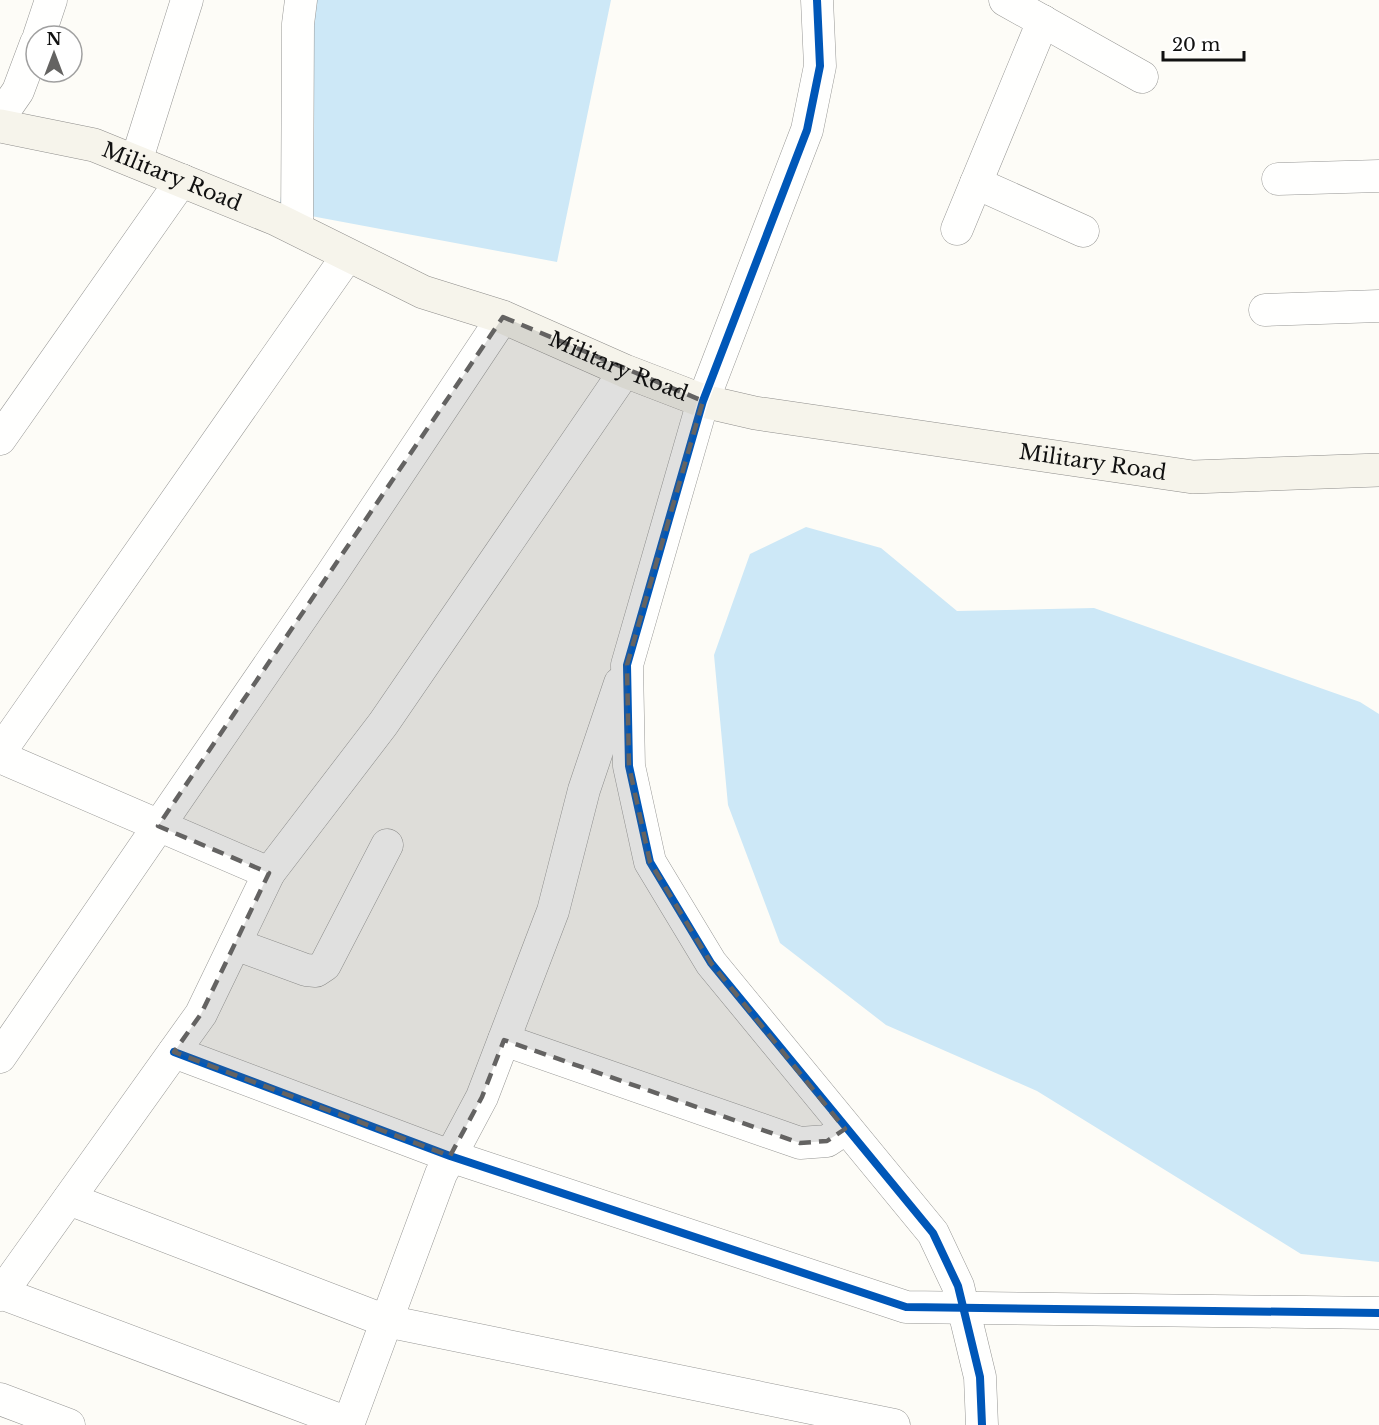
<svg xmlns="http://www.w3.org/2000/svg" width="1379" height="1425" viewBox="0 0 1379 1425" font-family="'Libre Baskerville',serif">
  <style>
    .water { fill: #cde8f7 }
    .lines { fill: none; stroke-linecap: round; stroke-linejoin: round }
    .minor-casing { stroke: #979795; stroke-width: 33 }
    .secondary-casing { stroke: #8e8d8b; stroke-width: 34 }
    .minor { stroke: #fffffe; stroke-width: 32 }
    .secondary { stroke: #f6f4eb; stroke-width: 33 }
    .cycleway-casing { stroke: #fff; stroke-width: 11 }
    .cycleway { stroke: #0057b8; stroke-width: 8 }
    .marked { fill: #646362; fill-opacity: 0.2; stroke: #646362; stroke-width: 4.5; stroke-dasharray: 12 8; stroke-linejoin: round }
    .labels { text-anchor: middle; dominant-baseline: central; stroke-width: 6; stroke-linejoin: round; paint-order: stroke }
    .street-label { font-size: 21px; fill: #111; stroke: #fff }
  </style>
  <rect width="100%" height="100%" fill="#fdfcf7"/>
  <g class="water">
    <path d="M309 0H611L557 262 279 210Z"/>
    <path d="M806 527 881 548 957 611 1094 608 1360 702 1379 714V1262L1301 1254 1037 1091 886 1025 780 943 728 805 714 655 750 554Z"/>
  </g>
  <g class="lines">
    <defs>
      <g id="minor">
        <path d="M817 0 820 66 807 130 703 401 627 665 629 766 650 862 711 963 933 1233 958 1286 980 1377 982 1425"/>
        <path d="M1005 0 1142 77"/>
        <path d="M39 36 51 0"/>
        <path d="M0 117 18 91 36 43"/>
        <path d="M136 162 187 0"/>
        <path d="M1278 179 1379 176"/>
        <path d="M976 183 1083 231"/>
        <path d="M297 229 298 24 301 0"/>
        <path d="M957 229 1043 21"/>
        <path d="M1265 310 1379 306"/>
        <path d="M0 439 182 180"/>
        <path d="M0 752 348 255"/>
        <path d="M0 757 269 873 201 1014 0 1295"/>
        <path d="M269 873 383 724 625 371"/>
        <path d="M235 944 306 970 316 971 325 965 387 845"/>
        <path d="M504 1040 800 1143 827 1141 845 1129"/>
        <path d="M174 1052 450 1156 906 1307 1379 1313"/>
        <path d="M0 1057 331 575 503 317"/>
        <path d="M69 1199 386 1321 894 1425"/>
        <path d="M1 1293 348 1423"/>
        <path d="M0 1399 69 1425"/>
        <path d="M348 1425 441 1174 482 1097 553 911 584 790 620 683"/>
      </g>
      <g id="secondary">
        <path id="s1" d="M0 126 94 145 276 219 423 292 503 317 625 371 703 401 755 413 1193 477 1379 470"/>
      </g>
    </defs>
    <use href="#minor" class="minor-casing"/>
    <use href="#secondary" class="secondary-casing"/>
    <use href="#minor" class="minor"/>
    <use href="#secondary" class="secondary"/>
    <defs>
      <g id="cycleway">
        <path d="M817 0 820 66 807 130 703 401 627 665 629 766 650 862 711 963 933 1233 958 1286 980 1377 982 1425"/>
        <path d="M174 1052 450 1156 906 1307 1379 1313"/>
      </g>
    </defs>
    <use href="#cycleway" class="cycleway-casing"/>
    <use href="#cycleway" class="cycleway"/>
  </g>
  <path class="marked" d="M503 317 703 401 627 665 629 766 650 862 711 963 845 1129 827 1141 800 1143 504 1040 482 1097 450 1156 174 1052 201 1014 269 873 158 826Z"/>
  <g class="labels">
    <g class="street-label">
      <text stroke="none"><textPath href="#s1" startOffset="180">Military Road</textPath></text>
      <text stroke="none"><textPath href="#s1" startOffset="666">Military Road</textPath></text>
      <text stroke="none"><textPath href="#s1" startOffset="1152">Military Road</textPath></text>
    </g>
  </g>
  <g transform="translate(54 54)"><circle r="28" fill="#ffffff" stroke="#a0a0a0" stroke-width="1.5"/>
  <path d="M0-4.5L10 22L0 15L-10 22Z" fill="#646362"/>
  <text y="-9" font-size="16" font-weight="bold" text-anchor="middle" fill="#111111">N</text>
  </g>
  <path d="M1163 51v9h81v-9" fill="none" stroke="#111111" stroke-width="3"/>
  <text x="1172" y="51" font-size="18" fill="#111111" stroke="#ffffff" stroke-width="4.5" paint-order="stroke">20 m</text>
</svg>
